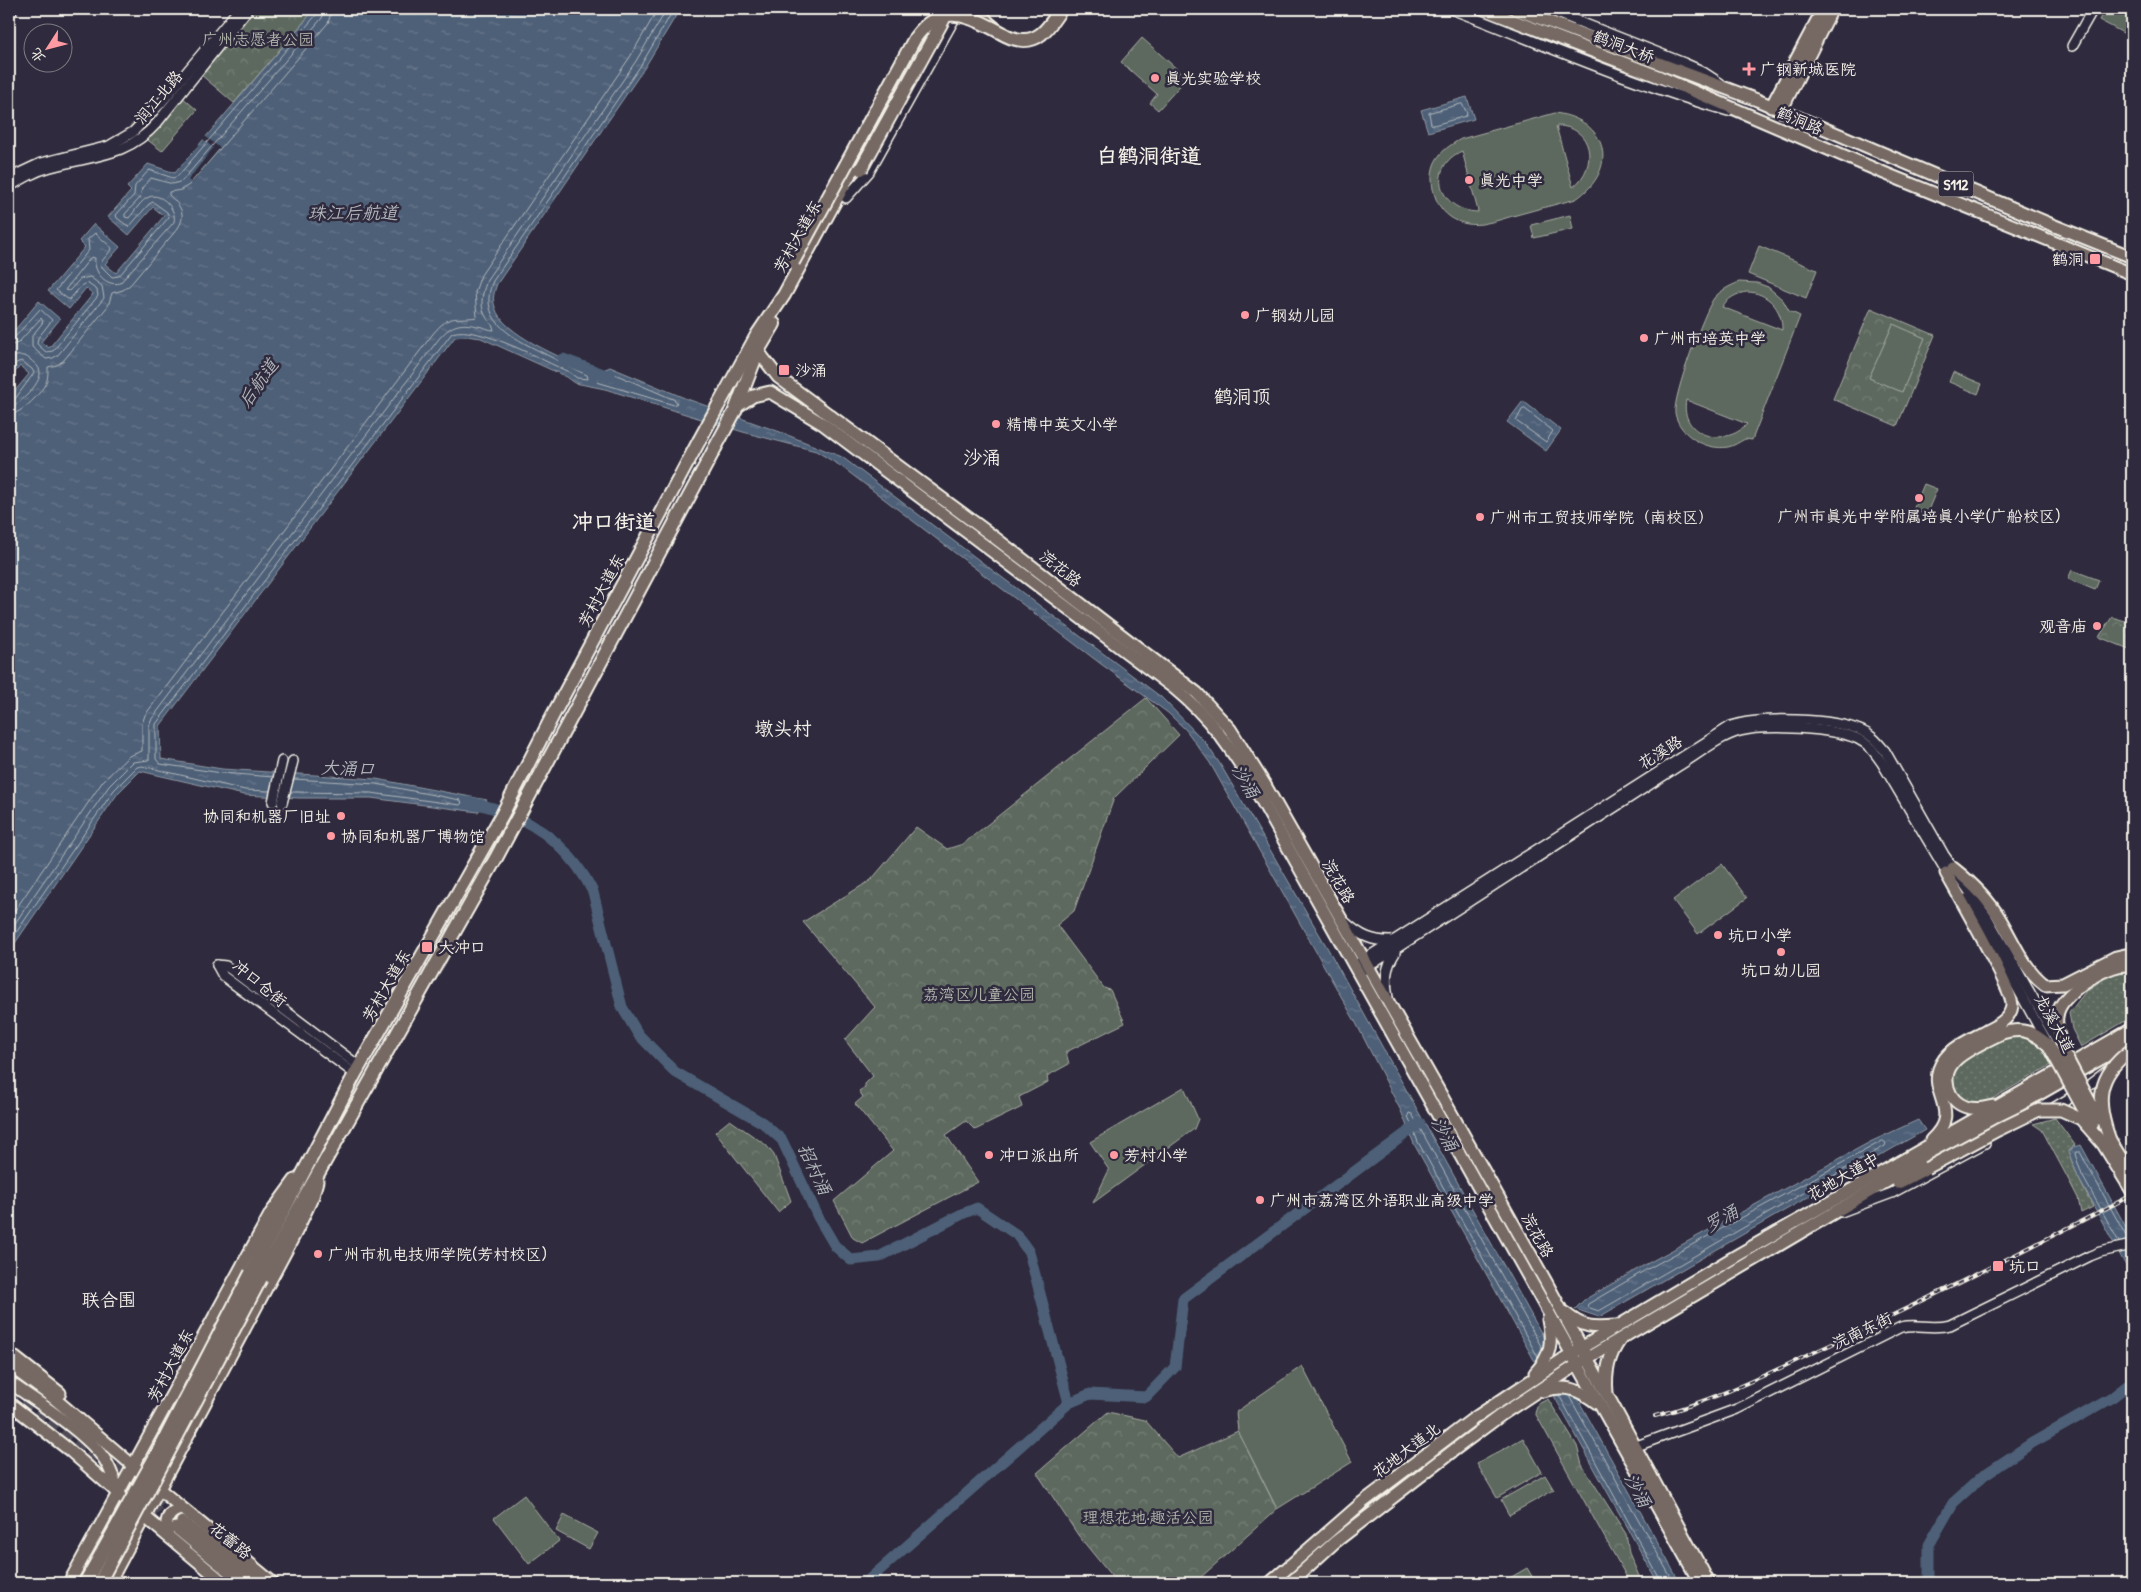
<svg xmlns="http://www.w3.org/2000/svg" width="2141" height="1592" viewBox="0 0 2141 1592" font-family="'Patrick Hand','LXGW WenKai TC',sans-serif">
  <style>
    .grass { fill: url(#grass-dots); stroke: #a8ada3 }
    .park { fill: url(#park-crowns); stroke: #a8ada3 }
    .pitch { fill: #5d695e; stroke: #a8ada3; fill-rule: evenodd }
    .water { fill: url(#water-ripples); stroke: #909aa5 }
    .pier { fill: #2f2a3d }
    .lines { fill: none; stroke-linecap: round; stroke-linejoin: round }
    .shore { stroke: #b2b7bb; stroke-width: 1 }
    .river { stroke: #4e6078; stroke-width: 11 }
    .major-tunnel { stroke: #4d4857; stroke-width: 11; stroke-dasharray: 11 5.5; stroke-linecap: butt }
    .minor-casing { stroke: #f4f1e8; stroke-width: 12 }
    .major-casing { stroke: #f4f1e8; stroke-width: 15 }
    .highway-casing { stroke: #f4f1e8; stroke-width: 16 }
    .minor { stroke: #2f2a3d; stroke-width: 9 }
    .major { stroke: #766964; stroke-width: 11 }
    .highway { stroke: #766964; stroke-width: 12 }
    .rail-casing { stroke: #f4f1e8; stroke-width: 4 }
    .rail { stroke: #2f2a3d; stroke-width: 2; stroke-dasharray: 5.5; stroke-linecap: butt }
    .major-bridge-casing { stroke: #f4f1e8; stroke-width: 15; stroke-linecap: butt }
    .highway-bridge-casing { stroke: #f4f1e8; stroke-width: 16; stroke-linecap: butt }
    .major-bridge { stroke: #766964; stroke-width: 11 }
    .highway-bridge { stroke: #766964; stroke-width: 12 }
    .poi-dot { fill: #ff9aa2; stroke: #2f2a3d; stroke-width: 2 }
    .labels { text-anchor: middle; dominant-baseline: central; stroke-width: 5; stroke-linejoin: round; paint-order: stroke }
    .shield { fill: #2f2a3d; stroke: #b9b5b5; stroke-width: 1 }
    .shield-label { font-size: 15px; font-weight: bold; fill: #f4f1e8 }
    .park-label { font-size: 16px; fill: #b0b4aa; stroke: #2f2a3d }
    .street-label { font-size: 16px; fill: #f4f1e8; stroke: #2f2a3d }
    .poi-label { font-size: 16px; fill: #f4f1e8; stroke: #2f2a3d; text-anchor: start }
    .water-label { font-size: 18px; font-style: italic; fill: #b2b7bb; stroke: #2f2a3d }
    .neighbourhood-label { font-size: 18px; fill: #f4f1e8; stroke: #2f2a3d }
    .quarter-label { font-size: 19px; fill: #f4f1e8; stroke: #2f2a3d }
    .district-label { font-size: 21px; font-weight: bold; fill: #f4f1e8; stroke: #2f2a3d }
  </style>
  <defs>
    <pattern id="grass-dots" width="8" height="8" patternUnits="userSpaceOnUse" patternTransform="scale(1.25)"><rect width="8" height="8" fill="#5d695e"/><path d="M2 2h.1M6 6h.1" fill="none" stroke="#757f75" stroke-width="1.8" stroke-linecap="round"/></pattern>
    <pattern id="park-crowns" width="20" height="18" patternUnits="userSpaceOnUse" patternTransform="scale(1.25)"><rect width="20" height="18" fill="#5d695e"/><path d="M2 6a3 3 0 1 1 6 0M12 15a3 3 0 1 1 6 0" fill="none" stroke="#757f75"/></pattern>
    <pattern id="water-ripples" width="26" height="14" patternUnits="userSpaceOnUse" patternTransform="scale(1.25)"><rect width="26" height="14" fill="#4e6078"/><path d="M2 4q2-2 4 0t4 0M15 11q2-2 4 0t4 0" fill="none" stroke="#68778b"/></pattern>
  </defs>
  <rect width="100%" height="100%" fill="#2f2a3d"/>
  <filter id="ink" filterUnits="userSpaceOnUse"><feTurbulence type="fractalNoise" baseFrequency=".02" numOctaves="2"/><feDisplacementMap in="SourceGraphic" scale="10" xChannelSelector="R" yChannelSelector="G"/><feConvolveMatrix kernelMatrix="1 2 1 2 8 2 1 2 1" color-interpolation-filters="sRGB"/></filter>
  <g filter="url(#ink)">
    <g class="grass">
      <path d="M2116 971H2122L2132 975V1017L2081 1047 2072 1029 2069 1013 2086 991Z"/>
      <path d="M2018 1034C2035 1040 2044 1048 2053 1064L1983 1104 1964 1102 1953 1086 1952 1076 1959 1061 2005 1037Z"/>
      <path d="M2055 1118 2075 1145 2068 1151 2078 1177 2093 1207 2081 1213 2078 1198 2065 1173 2042 1130 2033 1124Z"/>
    </g>
    <g class="park">
      <path d="M253 9H315L234 103 200 74Z"/>
      <path d="M181 96 197 110 162 151 145 138Z"/>
      <path d="M1871 308 1935 335 1897 426 1833 399Z"/>
      <path d="M2112 617 2132 623V652L2129 649 2099 637Z"/>
      <path d="M1146 698 1179 735 1114 798 1074 911 1057 925 1104 988 1110 990 1125 1023 1066 1052 1069 1064 1047 1076 1048 1082 1019 1097 1022 1107 975 1130 966 1121 946 1135 978 1182 862 1243 853 1238 834 1201 893 1151 855 1104 863 1097 859 1091 865 1087V1084L873 1076 845 1040 875 1007 803 922 871 880 916 827 947 849 963 844Z"/>
      <path d="M730 1120 766 1145 774 1155 791 1201 778 1212 715 1132Z"/>
      <path d="M1548 1399 1577 1446 1582 1465 1626 1534 1629 1553 1642 1583H1630L1535 1413 1538 1404Z"/>
      <path d="M1108 1412 1145 1420 1178 1458 1238 1431 1277 1509 1200 1578 1184 1583H1117L1078 1535 1037 1473Z"/>
    </g>
    <g class="pitch">
      <path d="M2105 9H2115L2132 18V25L2127 35 2099 20Z"/>
      <path d="M1142 38 1187 78 1158 110 1150 103 1157 94 1121 62Z"/>
      <path d="M1555 113C1608 120 1620 169 1576 199 1557 204 1538 209 1520 214 1508 217 1495 222 1482 224 1453 228 1433 208 1432 180 1431 159 1444 148 1461 139ZM1556 126C1593 125 1599 167 1573 187ZM1462 151 1478 211V212C1437 211 1427 166 1462 151Z"/>
      <path d="M1570 215 1573 229 1534 238 1531 225Z"/>
      <path d="M1759 246 1817 270 1806 298 1748 274Z"/>
      <path d="M1739 282 1757 283 1768 287 1783 300 1789 311 1800 316 1752 440 1745 439C1739 442 1734 446 1728 447 1706 451 1679 435 1675 413 1673 396 1704 312 1714 298 1721 290 1730 286 1739 282ZM1747 292C1767 292 1783 309 1782 330L1722 307C1727 299 1737 293 1747 292ZM1686 400 1747 424C1725 449 1679 436 1686 400Z"/>
      <path d="M1893 324 1925 338 1902 392 1869 378Z"/>
      <path d="M1953 372 1982 384 1978 394 1949 382Z"/>
      <path d="M1924 484 1937 489 1926 515 1913 510Z"/>
      <path d="M2072 570 2099 580 2095 590 2068 579Z"/>
      <path d="M1722 864 1747 898 1698 934 1673 900Z"/>
      <path d="M1184 1087 1198 1119 1194 1129 1093 1203 1109 1170 1090 1142Z"/>
      <path d="M1302 1366 1352 1462 1277 1509 1238 1431 1236 1412Z"/>
      <path d="M1523 1438 1542 1472 1497 1498 1477 1464Z"/>
      <path d="M1545 1475 1554 1490 1509 1515 1501 1500Z"/>
      <path d="M524 1495 559 1541 529 1564 494 1518Z"/>
      <path d="M564 1515 598 1533 589 1549 556 1531Z"/>
      <path d="M1527 1568 1536 1583H1501Z"/>
    </g>
    <g class="water">
      <path d="M315 9H680L645 67 497 284C494 292 492 299 495 307 502 335 563 357 587 370L596 373 610 367 687 399 780 432 842 457 1161 697 1205 742 1220 764 1328 949 1680 1583H1658L1414 1144 1401 1111 1356 1023 1210 763 1186 730 1168 713 1101 664 842 467 816 451 743 432 605 389 575 383 567 377 481 338 466 336 455 337 160 726 161 759 222 769 376 779 487 800 478 812 371 798H299L244 795 140 771 118 793 9 952V398L29 374 20 366 9 380V337L39 301 60 319 41 342 49 348 93 294 86 288 69 309 48 291 85 247 79 241 94 224 120 247 105 264 116 273 164 216 153 207 129 235 108 217 131 191 127 187 148 164 175 173Z"/>
      <path d="M1467 97 1474 119 1428 132 1421 110Z"/>
      <path d="M1523 401 1561 430 1546 451 1507 422Z"/>
      <path d="M1918 1120 1925 1130 1599 1317 1575 1309 1584 1300 1641 1267 1870 1142Z"/>
      <path d="M2081 1145 2132 1238V1277L2078 1177 2068 1151 2073 1147Z"/>
    </g>
    <path class="pier" d="M205 136 220 148 192 183 188 180 213 148 203 139Z"/>
    <g class="lines">
      <g class="shore">
        <path d="M1462 104 1467 113 1466 116 1434 125 1431 124 1429 113Z"/>
        <path d="M9 340 14 338 40 309 52 320 38 338 37 344 46 352 53 351 98 296 97 290 87 283 82 285 69 300 56 290 89 250 88 239 95 233 111 247 112 249 102 261 101 266 112 277 119 276 169 217 167 212 153 202 149 204 129 227 117 218 116 215 134 195 135 186 149 170 173 178 178 176 317 14 318 9"/>
        <path d="M9 346 18 343 41 318 43 322 32 336V347L46 359 53 358 58 355 104 298 102 286 90 277 80 279 69 291 65 290 91 257 95 258C93 272 106 287 120 283L174 222C177 210 162 192 149 197 141 200 135 211 129 218L125 217V214L140 198 142 188 151 178 173 184 182 181 322 18 325 9"/>
        <path d="M9 362 16 356C23 355 26 356 31 360 35 364 40 367 40 373 41 383 18 407 9 407"/>
        <path d="M9 372 16 363 21 361 32 369 34 373 15 399 9 401"/>
        <path d="M610 372 675 400 677 403 674 405 597 382 598 378Z"/>
        <path d="M1525 409 1553 431 1546 442 1516 421 1522 410Z"/>
        <path d="M9 415C22 414 43 392 47 380 48 376 48 371 48 367L57 365 64 360 108 306 112 293 123 290 130 285 178 228C187 214 180 205 169 195V192L181 190 189 185 328 23 332 9"/>
        <path d="M273 777 222 773 160 764 156 759V724L452 333C478 324 543 361 569 372L577 378 588 379 587 375C573 369 559 361 545 354 516 339 476 322 493 281L641 65 674 9"/>
        <path d="M291 792 371 793 460 805 462 803 460 800 376 784 294 779"/>
        <path d="M9 919 103 781 129 756 142 751V724L145 715 432 335C451 312 452 321 477 317L475 292 481 275 630 57 658 9"/>
        <path d="M9 932 109 786 133 762 149 760V726L151 720 438 340C452 323 461 322 482 327 487 328 489 330 494 330 493 324 488 321 485 315 479 304 483 290 488 278L636 61 667 9"/>
        <path d="M9 943 114 790 137 767 142 766 245 790 270 791"/>
        <path d="M1883 1141 1886 1143 1885 1146 1599 1311 1587 1307 1588 1304 1644 1271Z"/>
        <path d="M2119 1242 2082 1175 2075 1154 2076 1152H2080L2126 1236 2132 1239"/>
        <path d="M1538 1357 1418 1142 1408 1116 1409 1113 1412 1114 1542 1348"/>
        <path d="M1559 1395 1662 1583"/>
        <path d="M1569 1396 1674 1583"/>
      </g>
      <g class="river">
        <path d="M563 359 611 377"/>
        <path d="M469 802C524 813 568 841 593 892L622 1007 638 1034 675 1072 763 1123 782 1140 818 1217 835 1246 851 1260 879 1257 962 1214 977 1208 1017 1235 1029 1252 1069 1403"/>
        <path d="M865 1583 1069 1403 1090 1394 1146 1397 1175 1367 1183 1299 1420 1123"/>
        <path d="M1929 1583V1545L1953 1503 1984 1475 2032 1443 2110 1399 2132 1382"/>
      </g>
      <g class="major-tunnel">
        <path d="M9 1392 70 1438 174 1526"/>
        <path d="M103 1455 182 1522"/>
      </g>
      <defs>
        <g id="minor">
          <path d="M1451 9C1543 44 1633 84 1728 111"/>
          <path d="M1547 9 1684 63 1700 70 1720 83"/>
          <path d="M9 14 13 9"/>
          <path d="M2072 46 2093 9"/>
          <path d="M9 178 41 163 109 146 133 132 160 104 239 9"/>
          <path d="M9 187C22 179 35 171 51 167 92 155 126 158 157 123L248 9"/>
          <path d="M846 198 869 172 960 9"/>
          <path d="M273 802 282 761"/>
          <path d="M282 803 293 761"/>
          <path d="M1965 899 1982 923 2048 1044"/>
          <path d="M1345 922C1360 936 1373 942 1394 941"/>
          <path d="M1360 962 1731 726C1760 716 1834 718 1862 731 1872 735 1878 743 1885 751L1944 855 1987 917 2058 1042"/>
          <path d="M217 965 223 976 355 1074"/>
          <path d="M217 965 226 966 359 1066"/>
          <path d="M1363 970 1680 765C1699 754 1718 737 1740 731 1764 724 1835 728 1858 739 1869 744 1875 753 1882 763L1949 876"/>
          <path d="M1388 998C1385 980 1385 968 1395 953"/>
          <path d="M2050 1110 2080 1092 2111 1068"/>
          <path d="M1841 1212 1892 1193 1985 1143"/>
          <path d="M1634 1447 1737 1409 1901 1327C1918 1323 1931 1330 1950 1325L2090 1256 2100 1252 2132 1245"/>
        </g>
        <g id="major">
          <path d="M1483 9 1660 77 1884 173 2132 274"/>
          <path d="M1515 9 1757 100 2050 224 2132 257"/>
          <path d="M1771 107 1823 9"/>
          <path d="M1781 111 1832 9"/>
          <path d="M758 351 778 377 990 534 1167 670 1197 693 1230 729 1265 785 1436 1086 1546 1282 1709 1583"/>
          <path d="M738 406 753 396 770 392 823 424 1174 688C1209 717 1230 746 1253 785L1700 1583"/>
          <path d="M1953 868C1972 883 1988 898 2000 919 2014 942 2023 968 2045 985L2063 984 2116 957 2125 955 2132 956"/>
          <path d="M2064 1053C2060 1040 2054 1025 2058 1012 2063 992 2113 959 2132 966"/>
          <path d="M1993 1106C1984 1108 1975 1110 1966 1107 1948 1101 1941 1078 1953 1063 1962 1051 1989 1040 2002 1033 2023 1027 2034 1032 2049 1046"/>
          <path d="M1931 1140C1962 1112 1930 1095 1939 1069 1946 1049 1968 1041 1986 1031 1996 1026 2010 1020 2012 1006 2014 992 1957 893 1946 873"/>
          <path d="M2110 1140 2132 1176"/>
          <path d="M2103 1144 2132 1191"/>
          <path d="M1898 1183 1927 1168"/>
          <path d="M1565 1313C1583 1328 1593 1328 1615 1326"/>
          <path d="M9 1353 60 1393"/>
          <path d="M9 1365 55 1399 138 1470"/>
          <path d="M1535 1373C1551 1355 1553 1343 1548 1320"/>
          <path d="M9 1382C37 1402 86 1432 105 1460 111 1470 115 1482 117 1493"/>
          <path d="M1543 1391C1564 1384 1579 1389 1597 1403"/>
          <path d="M1607 1393C1605 1373 1608 1356 1620 1340"/>
          <path d="M9 1403 68 1449 145 1517 224 1583"/>
          <path d="M153 1484 273 1583"/>
          <path d="M182 1522 258 1583"/>
          <path d="M176 1528 243 1583"/>
          <path d="M168 1536C165 1523 166 1511 182 1509"/>
          <path d="M69 1583 271 1213 295 1180"/>
          <path d="M109 1583 296 1232 313 1196 317 1181"/>
          <path d="M1270 1583 1363 1502 1473 1419 1571 1354 1736 1256 2132 1029"/>
          <path d="M1290 1583 1335 1542 1454 1450 1501 1415 1586 1359 1913 1166 2132 1041"/>
        </g>
        <g id="highway">
          <path d="M977 9C988 28 1020 51 1041 34 1049 28 1055 17 1061 9"/>
          <path d="M718 406 757 335 784 295 939 9"/>
          <path d="M735 411 758 351 774 324"/>
          <path d="M251 1273 355 1074 502 815 553 715 699 441"/>
          <path d="M261 1278 298 1209 496 858 715 448"/>
        </g>
      </defs>
      <use href="#minor" class="minor-casing"/>
      <use href="#major" class="major-casing"/>
      <use href="#highway" class="highway-casing"/>
      <use href="#minor" class="minor"/>
      <use href="#major" class="major"/>
      <use href="#highway" class="highway"/>
      <defs>
        <path id="rail" d="M1655 1416C1717 1400 1773 1371 1830 1345 1932 1297 2032 1247 2132 1195"/>
      </defs>
      <use href="#rail" class="rail-casing"/>
      <use href="#rail" class="rail"/>
      <defs>
        <g id="major-bridge">
          <path d="M2049 1046 2092 1125"/>
          <path d="M2064 1053 2099 1119"/>
          <path d="M2110 1140C2096 1102 2096 1076 2131 1050"/>
          <path d="M1927 1168 1998 1130 2039 1110H2061L2081 1119 2103 1144"/>
        </g>
        <g id="highway-bridge">
          <path d="M861 169 948 11"/>
          <path d="M793 262 915 38C942 0 970 16 1004 34"/>
          <path d="M699 441 718 406"/>
          <path d="M715 448 735 411"/>
          <path d="M85 1583 157 1454 251 1273"/>
          <path d="M99 1583 261 1278"/>
        </g>
      </defs>
      <use href="#major-bridge" class="major-bridge-casing"/>
      <use href="#highway-bridge" class="highway-bridge-casing"/>
      <use href="#major-bridge" class="major-bridge"/>
      <use href="#highway-bridge" class="highway-bridge"/>
    </g>
  </g>
  <g class="poi-dot">
    <path d="M1746.5 61.5h5v5h5v5h-5v5h-5v-5h-5v-5h5z"/>
    <circle cx="1155" cy="78" r="5"/>
    <circle cx="1469" cy="180" r="5"/>
    <rect x="2089" y="253" width="12" height="12" rx="2.5"/>
    <circle cx="1245" cy="315" r="5"/>
    <circle cx="1644" cy="338" r="5"/>
    <rect x="778" y="364" width="12" height="12" rx="2.5"/>
    <circle cx="996" cy="424" r="5"/>
    <circle cx="1919" cy="498" r="5"/>
    <circle cx="1480" cy="517" r="5"/>
    <circle cx="2097" cy="626" r="5"/>
    <circle cx="341" cy="816" r="5"/>
    <circle cx="331" cy="836" r="5"/>
    <circle cx="1718" cy="935" r="5"/>
    <rect x="421" y="941" width="12" height="12" rx="2.5"/>
    <circle cx="1781" cy="952" r="5"/>
    <circle cx="989" cy="1155" r="5"/>
    <circle cx="1114" cy="1155" r="5"/>
    <circle cx="1260" cy="1200" r="5"/>
    <circle cx="318" cy="1254" r="5"/>
    <rect x="1992" y="1260" width="12" height="12" rx="2.5"/>
  </g>
  <g class="labels">
    <rect class="shield" x="1938.5" y="171.5" width="35" height="25" rx="4"/>
    <g class="shield-label">
      <text x="1956" y="184">S112</text>
    </g>
    <g class="park-label">
      <text x="258" y="39">广州志愿者公园</text>
      <text x="979" y="994">荔湾区儿童公园</text>
      <text x="1148" y="1517">理想花地·趣活公园</text>
    </g>
    <g class="street-label">
      <text transform="translate(1624 46) rotate(21)">鹤洞大桥</text>
      <text transform="translate(158 97) rotate(-50)">润江北路</text>
      <text transform="translate(1800 120) rotate(23)">鹤洞路</text>
      <text transform="translate(797 236) rotate(-61)">芳村大道东</text>
      <text transform="translate(1061 568) rotate(38)">浣花路</text>
      <text transform="translate(601 590) rotate(-62)">芳村大道东</text>
      <text transform="translate(1660 752) rotate(-32)">花溪路</text>
      <text transform="translate(1339 881) rotate(60)">浣花路</text>
      <text transform="translate(260 983) rotate(39)">冲口仓街</text>
      <text transform="translate(386 985) rotate(-60)">芳村大道东</text>
      <text transform="translate(2055 1023) rotate(61)">龙溪大道</text>
      <text transform="translate(1843 1176) rotate(-30)">花地大道中</text>
      <text transform="translate(1538 1235) rotate(61)">浣花路</text>
      <text transform="translate(1862 1330) rotate(-26)">浣南东街</text>
      <text transform="translate(170 1365) rotate(-62)">芳村大道东</text>
      <text transform="translate(1406 1450) rotate(-37)">花地大道北</text>
      <text transform="translate(231 1540) rotate(39)">花蕾路</text>
    </g>
    <g class="poi-label">
      <text x="1760" y="69">广钢新城医院</text>
      <text x="1165" y="78">真光实验学校</text>
      <text x="1479" y="180">真光中学</text>
      <text x="2084" y="259" text-anchor="end">鹤洞</text>
      <text x="1255" y="315">广钢幼儿园</text>
      <text x="1654" y="338">广州市培英中学</text>
      <text x="795" y="370">沙涌</text>
      <text x="1006" y="424">精博中英文小学</text>
      <text x="1919" y="516" text-anchor="middle">广州市真光中学附属培真小学(广船校区)</text>
      <text x="1490" y="517">广州市工贸技师学院（南校区）</text>
      <text x="2087" y="626" text-anchor="end">观音庙</text>
      <text x="331" y="816" text-anchor="end">协同和机器厂旧址</text>
      <text x="341" y="836">协同和机器厂博物馆</text>
      <text x="1728" y="935">坑口小学</text>
      <text x="438" y="947">大冲口</text>
      <text x="1781" y="970" text-anchor="middle">坑口幼儿园</text>
      <text x="999" y="1155">冲口派出所</text>
      <text x="1124" y="1155">芳村小学</text>
      <text x="1270" y="1200">广州市荔湾区外语职业高级中学</text>
      <text x="328" y="1254">广州市机电技师学院(芳村校区)</text>
      <text x="2009" y="1266">坑口</text>
    </g>
    <g class="water-label">
      <text x="353" y="212">珠江后航道</text>
      <text transform="translate(258 383) rotate(-55)">后航道</text>
      <text transform="translate(348 768) rotate(2)">大涌口</text>
      <text transform="translate(1246 781) rotate(60)">沙涌</text>
      <text transform="translate(1445 1134) rotate(62)">沙涌</text>
      <text transform="translate(815 1169) rotate(65)">招村涌</text>
      <text transform="translate(1721 1218) rotate(-29)">罗涌</text>
      <text transform="translate(1638 1490) rotate(62)">沙涌</text>
    </g>
    <g class="neighbourhood-label">
      <text x="109" y="1299">联合围</text>
    </g>
    <g class="quarter-label">
      <text x="1242" y="396">鹤洞顶</text>
      <text x="982" y="457">沙涌</text>
      <text x="783" y="728">墩头村</text>
    </g>
    <g class="district-label">
      <text x="1149" y="155">白鹤洞街道</text>
      <text x="614" y="521">冲口街道</text>
    </g>
  </g>
  <rect width="2141" height="1592" fill="none" stroke="#2f2a3d" stroke-width="30"/>
  <rect x="15" y="15" width="2111" height="1562" fill="none" stroke="#f4f1e8" stroke-width="2" filter="url(#ink)"/>
  <g transform="translate(48 48) rotate(234)"><circle r="24" fill="#2f2a3d" stroke="#7e7a81"/>
  <path d="M0-4L9 19L0 12L-9 19Z" fill="#ff9aa2"/>
  <text y="-8" font-size="14" font-weight="bold" text-anchor="middle" fill="#f4f1e8">北</text>
  </g>
</svg>
